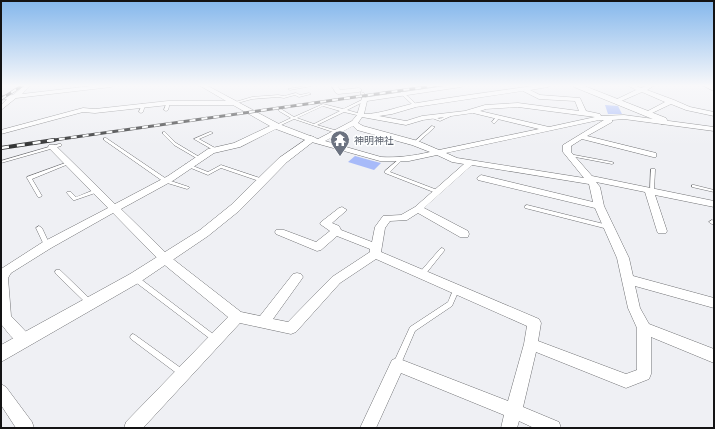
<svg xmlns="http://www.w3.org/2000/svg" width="715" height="429" viewBox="0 0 715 429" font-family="Manrope,'Noto Sans JP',sans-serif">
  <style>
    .building { fill: #a7baf9 }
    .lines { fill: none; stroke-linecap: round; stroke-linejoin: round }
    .service-casing { stroke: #717275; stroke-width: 1 }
    .minor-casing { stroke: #717275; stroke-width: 1 }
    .tertiary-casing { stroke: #717275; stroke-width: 1 }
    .service { fill: #fff; fill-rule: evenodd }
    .minor { fill: #fff; fill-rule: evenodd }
    .tertiary { fill: #fff; fill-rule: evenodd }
    .rail-far1-casing { stroke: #343536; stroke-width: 3 }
    .rail-casing { stroke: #343536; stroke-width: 4 }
    .rail-far1 { stroke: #fdfefe; stroke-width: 2; stroke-dasharray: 6; stroke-linecap: butt }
    .rail { stroke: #fdfefe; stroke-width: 2.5; stroke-dasharray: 8; stroke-linecap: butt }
    .labels { text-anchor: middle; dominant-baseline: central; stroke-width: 3; stroke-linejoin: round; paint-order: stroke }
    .far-worship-label { font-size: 10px; fill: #5b616d; stroke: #fdfefe; text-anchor: start }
  </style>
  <rect width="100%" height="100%" fill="#eff0f4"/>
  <g class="building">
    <path d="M605 105 618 106 622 114H608Z"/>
    <path d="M355 156 373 161 381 163 374 170 348 162Z"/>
  </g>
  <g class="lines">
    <defs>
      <g id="service">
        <path d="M306 85H308L311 86 290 90 288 89 306 86Z"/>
        <path d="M361 92 364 93 365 100 362 99Z"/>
        <path d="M401 92H403L416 104V106H414L401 94Z"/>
        <path d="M296 93 300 95 309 93 311 94 299 97 295 95 284 98 278 97 252 99 234 104 232 103 252 97 278 95 284 96Z"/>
        <path d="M362 100 365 101 347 110 361 114V116L344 112 317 125 338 131V133H336L294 119 277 127 274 126 291 118 279 111V109H281L294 117 323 104 343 109ZM323 106 340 111 314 124 297 118Z"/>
        <path d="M167 102 170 103 168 110 166 111 164 110Z"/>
        <path d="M142 104 145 105 143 112 141 113 139 112Z"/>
        <path d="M448 115 451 116 440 121 429 117 431 116 440 119Z"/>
        <path d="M497 116 500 117 495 123H493L492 122Z"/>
        <path d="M432 126 435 127 416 144H414V142Z"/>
        <path d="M163 132H165L176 143 201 158 200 159H198L174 145 163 134Z"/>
        <path d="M210 132H211L213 133 199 139 217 149V151H215L194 139Z"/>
        <path d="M104 138H106L168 180 189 187V188L187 189 164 182 104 140Z"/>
        <path d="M59 144H61L62 145 61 146 1 163V161Z"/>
        <path d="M569 154 612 162 614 163 612 164 570 156 568 155Z"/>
        <path d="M399 159H401L402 160 390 172 440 191V193H436L385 173V171Z"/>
        <path d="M68 162H70L71 163 32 179 42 196 40 197H38L27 178V177Z"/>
        <path d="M186 164H188L208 172 221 165 263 179V180L261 181H259L221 168 208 175 186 166Z"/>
        <path d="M651 169H655V170L654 191 652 192 650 191Z"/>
        <path d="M692 185H694L714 190V192L692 187Z"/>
        <path d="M94 190H96L98 191V192L75 200H73L67 193V192H71L76 197Z"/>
        <path d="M527 205 608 225 611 227 608 229 525 208V206Z"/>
        <path d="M712 220 714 221V225L710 223 709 222Z"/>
        <path d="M39 226 42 228 50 245 49 246H45L44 245 36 228Z"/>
        <path d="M442 248 444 249 445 250 444 251 424 276H420L419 274 420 272 440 249Z"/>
        <path d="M56 270H60L91 300 92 302 91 304 89 305 87 304 56 274 55 272Z"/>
        <path d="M134 277H138L217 337 218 339 217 341 215 342 213 341 134 281 133 279Z"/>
        <path d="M454 288H458L459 290 452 306 415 331 400 366 397 367 394 366 393 364 410 327 448 302Z"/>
        <path d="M133 334 135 335 185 371 186 373 185 375 182 376 179 375 131 339 130 337 131 335Z"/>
      </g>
      <g id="minor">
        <path d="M25 85H31L22 94 100 85H114L111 87 16 98 1 110V105L7 99 1 100V96L13 95Z"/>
        <path d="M199 85H206L279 124 318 139 352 121 357 115 362 98 452 85H464L461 87 367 101 364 114C382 114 399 106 417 103 458 96 498 91 539 85H551L548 87 530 90 540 95 580 98 586 111 600 114 601 116 624 115 714 127V131L624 119 612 120V122L587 136 656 153V157H653L582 139 571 146V152L592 176 714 201V207L655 195 667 231 666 233H658L657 231 645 192 596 182 600 187 604 206 629 258 633 276 714 298V308L635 286 640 308 649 324 714 349V363L651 337V374L649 379 626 388 536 352 523 407 559 422 561 428H534L519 421 517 428H501L504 415 401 373 376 428H360L392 360 397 358 508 401 524 344 527 326 376 259 340 283 296 332 291 334 240 323 143 428H124L126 422 228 317 161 262 113 213 51 248 11 273 8 278 11 316 30 336 32 340 30 344C18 349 8 332 1 324V269L43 242 108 208 48 147 49 145H55L115 204 168 176 208 149 234 143 270 126 233 105H168L95 113 83 112 1 134V130L83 108 95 109 168 101H226ZM523 91 539 99 575 101 579 111 518 103 485 105 465 111 422 116 406 121 379 116 392 114 416 107ZM518 107 595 117 549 127 480 111 486 109ZM473 113 539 129 439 150 418 141 363 126 358 123 362 117 406 125 423 120ZM599 120H604L563 145V152L584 178 457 158 446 153ZM353 126 357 130 412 145 430 152C413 156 397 158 381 157L325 141ZM276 129 308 141 380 161H409L437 155 452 162 464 164 415 207 401 215 383 216 375 227 372 242 341 230 339 226 332 223 347 210 342 207 339 208 321 222 320 224 330 231 316 242 284 230H276L275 232 276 234 317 251 321 250 337 236 370 249V252L332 277 288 322 273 319 301 280 303 277 301 274 297 273 293 274 260 316 241 312 169 256 121 209 174 180 214 153 240 147ZM472 165 589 184 593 202 481 175 477 178 478 180 595 208 617 258 628 308 637 328V370L626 374 538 341 541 323 539 319 381 252 385 228 390 221 407 220 418 213 460 237H468L469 234 468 231 424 208Z"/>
        <path d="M331 85H337L340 90 359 88 362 90 359 92 338 94 336 93Z"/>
        <path d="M627 85H634L641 88 648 85H655L647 90 674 100 690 107 714 112V116L686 110 671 104 650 114H646V112L665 102 642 92 619 102H615V100L636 90Z"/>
        <path d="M702 85H709L714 87V91Z"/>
        <path d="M1 384 6 387 32 422 34 428H16L1 405Z"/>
      </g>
      <g id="tertiary">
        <path d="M574 85H582L666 118 668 122 667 124H661L660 122 574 87Z"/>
        <path d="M311 136 314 137 316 139 314 141 287 162 239 211 208 236 140 282 1 362V345L130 274 200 230 231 205 279 158Z"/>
      </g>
    </defs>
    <use href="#service" class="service-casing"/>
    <use href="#minor" class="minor-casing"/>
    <use href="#tertiary" class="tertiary-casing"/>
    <use href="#service" class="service"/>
    <use href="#minor" class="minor"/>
    <use href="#tertiary" class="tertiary"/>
    <defs>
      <g id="rail-far1">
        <path d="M1 99 23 85"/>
        <path d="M47 141 439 85"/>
      </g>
      <path id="rail" d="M1 148 54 140"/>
    </defs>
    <use href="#rail-far1" class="rail-far1-casing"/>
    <use href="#rail" class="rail-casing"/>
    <use href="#rail-far1" class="rail-far1"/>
    <use href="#rail" class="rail"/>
  </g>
  <linearGradient id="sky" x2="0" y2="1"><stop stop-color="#84b7ec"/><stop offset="0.59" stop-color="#f8f8fa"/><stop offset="1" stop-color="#f8f8fa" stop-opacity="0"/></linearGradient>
  <rect width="715" height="145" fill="url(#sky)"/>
  <defs>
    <symbol id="temple-pin" viewBox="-11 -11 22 30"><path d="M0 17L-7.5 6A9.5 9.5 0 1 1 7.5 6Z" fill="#6b7280" stroke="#fdfefe"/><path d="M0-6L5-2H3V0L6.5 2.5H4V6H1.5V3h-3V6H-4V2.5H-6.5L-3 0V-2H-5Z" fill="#fff"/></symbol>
  </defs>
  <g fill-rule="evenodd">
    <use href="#temple-pin" x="329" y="129" width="22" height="30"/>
  </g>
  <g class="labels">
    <g class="far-worship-label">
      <text x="354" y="140">神明神社</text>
    </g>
  </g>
  <rect width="715" height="429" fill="none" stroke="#131314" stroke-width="4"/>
</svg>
